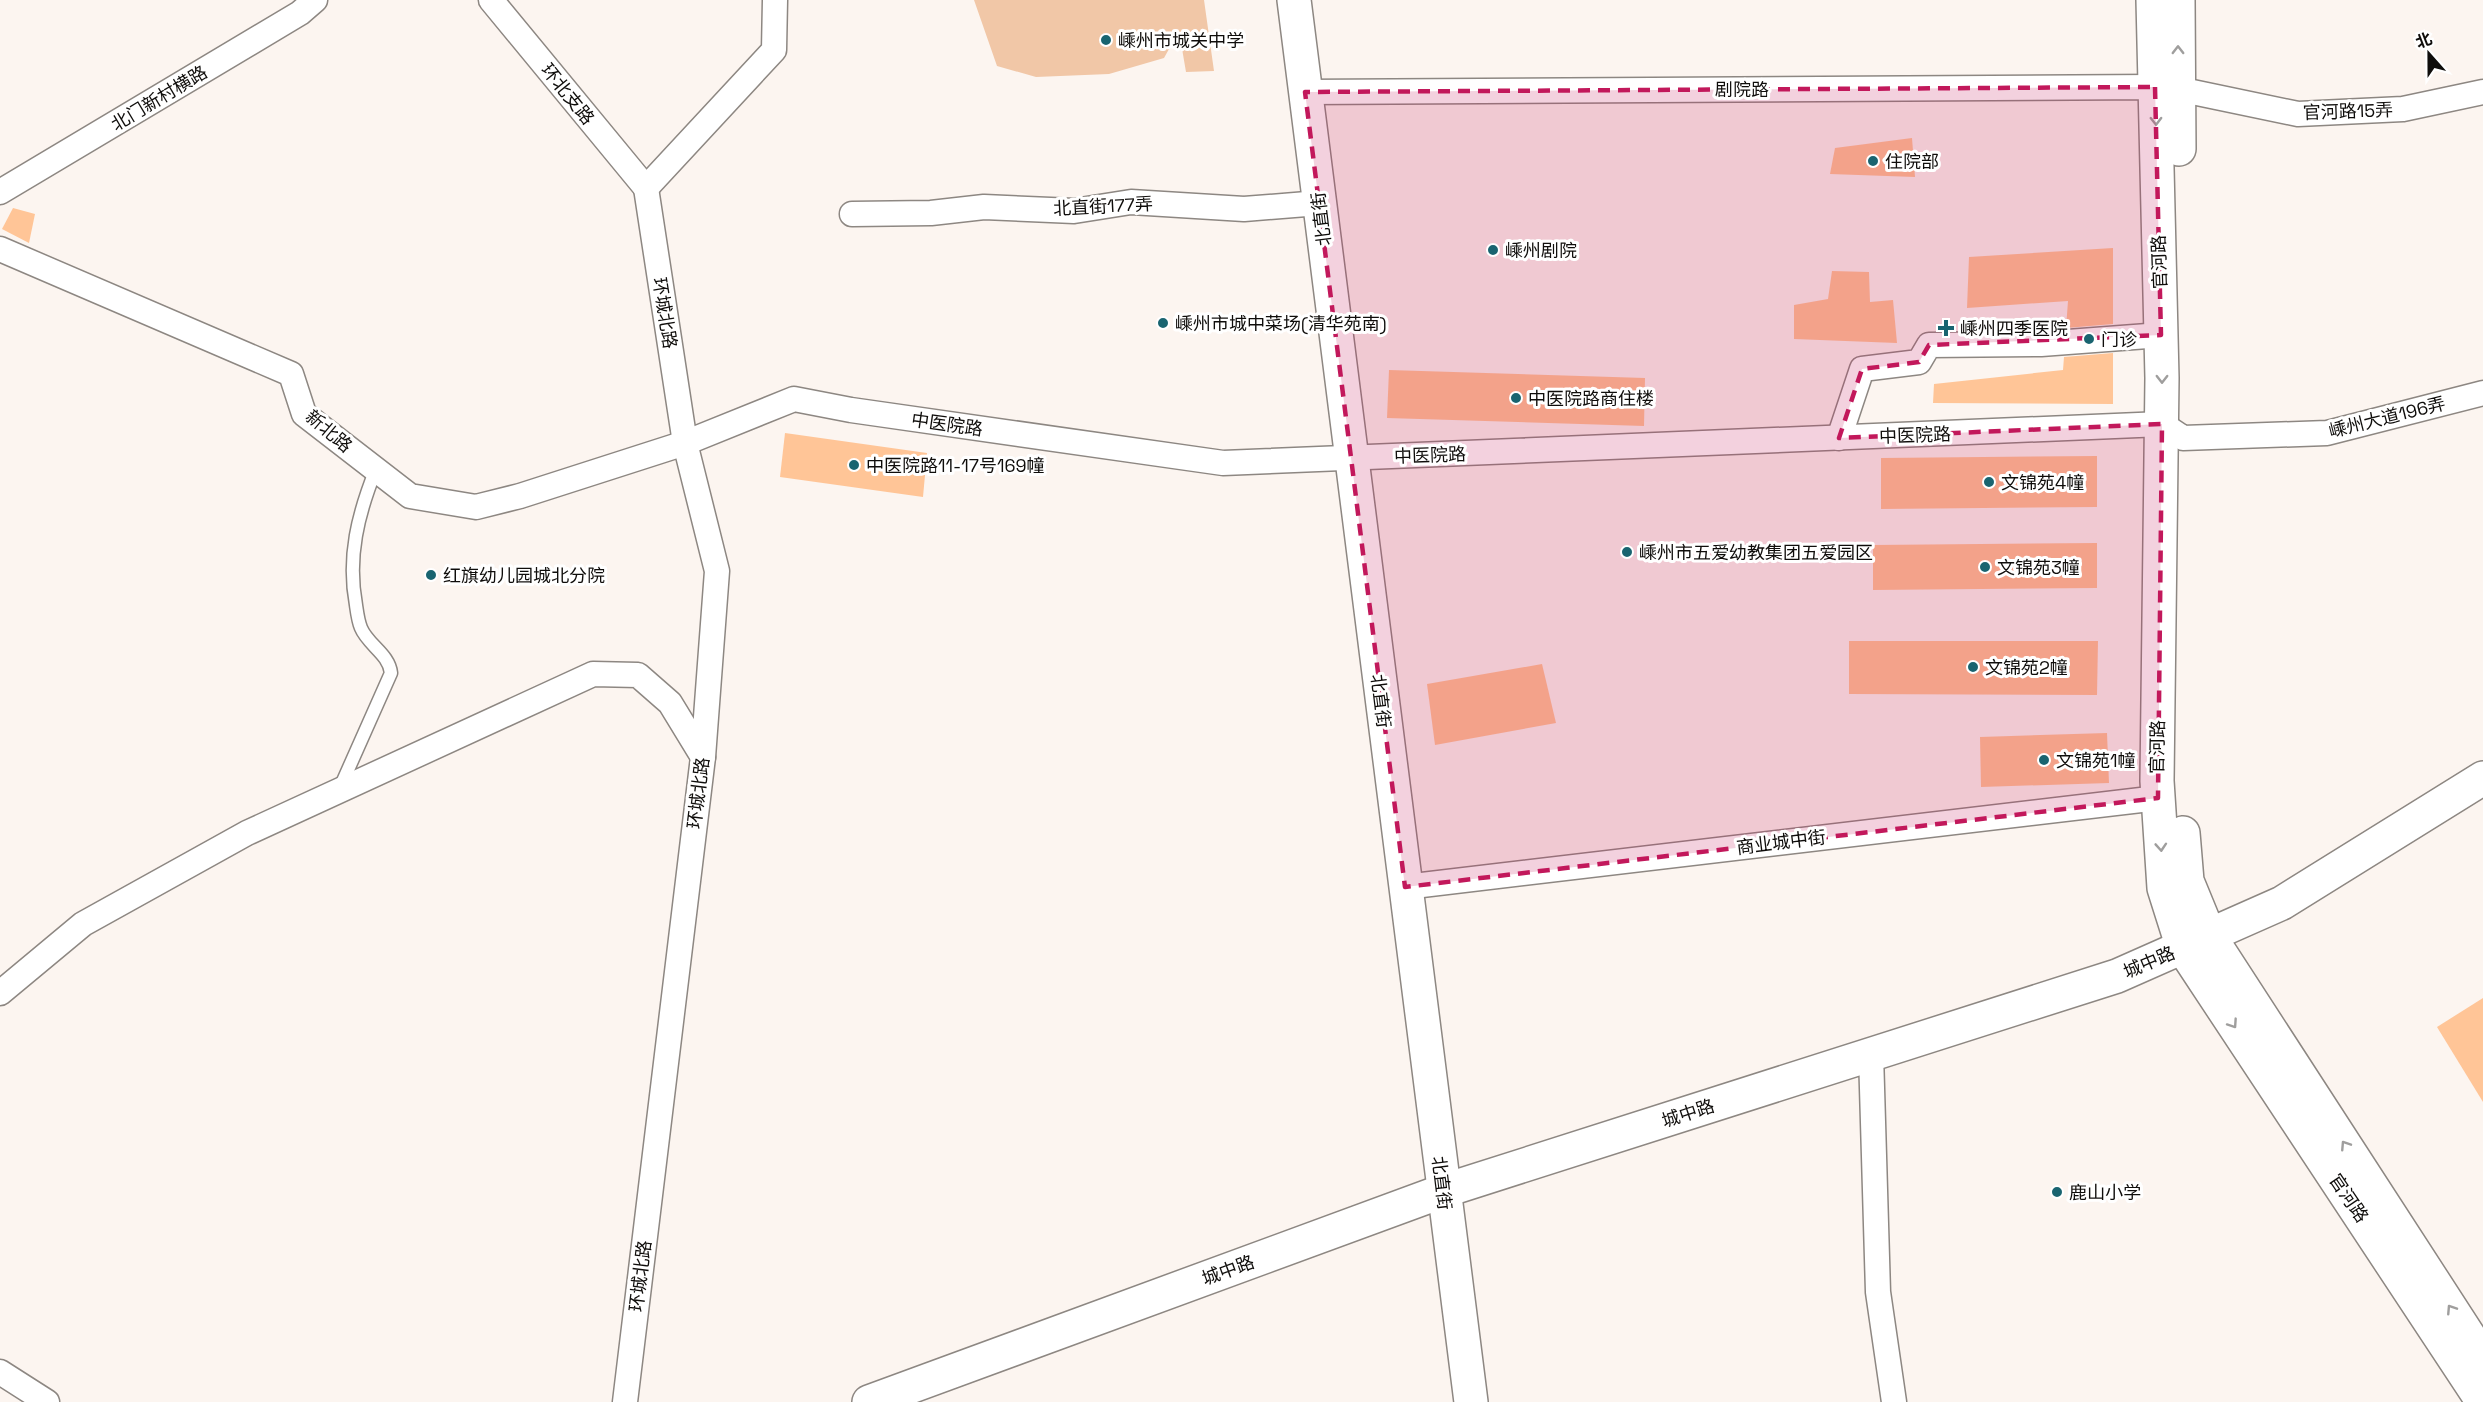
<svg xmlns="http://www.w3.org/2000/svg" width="2483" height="1402" viewBox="0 0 2483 1402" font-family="'Space Grotesk','Noto Sans SC',sans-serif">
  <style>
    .green { fill: #f1c7a7 }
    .building { fill: #ffc597 }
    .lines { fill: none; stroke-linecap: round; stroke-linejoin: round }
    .lane-casing { stroke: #8d8782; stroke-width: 15 }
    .street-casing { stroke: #8d8782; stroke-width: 27 }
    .secondary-casing { stroke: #8d8782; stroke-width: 36 }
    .lane { stroke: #fff; stroke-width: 12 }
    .street { stroke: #fff; stroke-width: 24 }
    .secondary { stroke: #fff; stroke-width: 33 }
    .oneway { stroke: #9f9e9d }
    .marked { fill: #c2185b; fill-opacity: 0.2; stroke: #c2185b; stroke-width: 4.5; stroke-dasharray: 12 8; stroke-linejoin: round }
    .poi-dot { fill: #196470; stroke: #fff; stroke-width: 2 }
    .labels { text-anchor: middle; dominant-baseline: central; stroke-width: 6; stroke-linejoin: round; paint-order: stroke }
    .poi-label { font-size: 18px; fill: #0f0d0b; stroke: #fff; text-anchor: start }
    .street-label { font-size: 18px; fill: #0f0d0b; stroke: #fff }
  </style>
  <rect width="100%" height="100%" fill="#fcf5f0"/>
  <path class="green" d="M974 0H1204L1214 71 1186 72 1179 31 1164 58 1109 74 1036 77 997 66Z"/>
  <g class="building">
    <path d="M1912 138 1915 177 1830 174 1835 148Z"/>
    <path d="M13 208 35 214 29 243 2 229Z"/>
    <path d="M2113 248V324L2066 328 2068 301 1967 308 1969 257Z"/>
    <path d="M1832 271 1869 272 1870 302 1893 300 1897 343 1794 339V305L1828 299Z"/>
    <path d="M2113 353V404L1933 403 1934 384 2063 370 2064 357Z"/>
    <path d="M1389 370 1645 378 1644 426 1387 418Z"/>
    <path d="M785 433 927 453 923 497 780 477Z"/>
    <path d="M2097 456V507L1881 509V458Z"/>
    <path d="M2097 543V588L1873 590V545Z"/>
    <path d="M1849 641H2098L2097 695 1849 694Z"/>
    <path d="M1542 664 1556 723 1435 745 1427 684Z"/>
    <path d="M2107 733 2109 783 1981 787 1980 737Z"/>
    <path d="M2483 998V1102L2437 1027Z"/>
  </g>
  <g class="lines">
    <defs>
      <path id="lane" d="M339 790 391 673C389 654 368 645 361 628 358 621 357 612 356 605 347 557 358 514 376 469"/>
      <g id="street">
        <path d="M491 0 646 188"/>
        <path d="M1305 92 2155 87 2178 89 2298 114 2403 109 2483 92"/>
        <path d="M646 188 774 50 775 0"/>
        <path d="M0 192 300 13 315 0"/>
        <path d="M852 214 931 213 984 207 1074 211 1131 202 1244 209 1319 203"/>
        <path d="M0 249 291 374 304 414 410 496 476 507 520 496 685 443 794 399 851 410 1223 463 2162 424 2183 438 2327 433 2483 393"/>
        <path d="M1839 438 1862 369 1919 362 1929 345 2041 344 2161 335"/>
        <path d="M1405 887 2158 798"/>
        <path d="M0 993 83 924 247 833 593 674 638 675 670 703 703 757"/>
        <path d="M1871 1054 1878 1292 1894 1402"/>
        <path d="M0 1372 47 1402"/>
        <path d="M625 1402 703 757 717 571 685 443 646 188"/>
      </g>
      <g id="secondary">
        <path d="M1294 0 1471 1402"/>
        <path d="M2153 0 2162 378 2157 781 2164 888 2183 948 2483 1402"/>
        <path d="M2178 0 2179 149"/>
        <path d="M2183 833 2187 881 2210 937 2483 1358"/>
        <path d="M869 1402 1443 1191 2117 976 2282 903 2483 778"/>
      </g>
    </defs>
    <use href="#lane" class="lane-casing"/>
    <use href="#street" class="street-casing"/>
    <use href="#secondary" class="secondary-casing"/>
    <use href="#lane" class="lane"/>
    <use href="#street" class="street"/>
    <use href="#secondary" class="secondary"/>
  </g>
  <defs><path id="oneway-chevron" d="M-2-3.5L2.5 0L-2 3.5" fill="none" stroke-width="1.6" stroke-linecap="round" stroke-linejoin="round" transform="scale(1.5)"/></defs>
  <g class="oneway">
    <use href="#oneway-chevron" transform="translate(2178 50) rotate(-90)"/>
    <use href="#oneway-chevron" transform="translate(2156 121) rotate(89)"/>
    <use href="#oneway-chevron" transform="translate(2162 379) rotate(90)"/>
    <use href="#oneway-chevron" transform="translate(2161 847) rotate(86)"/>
    <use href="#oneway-chevron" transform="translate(2233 1024) rotate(56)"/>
    <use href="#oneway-chevron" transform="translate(2345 1145) rotate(-123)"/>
    <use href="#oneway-chevron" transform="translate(2451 1309) rotate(-123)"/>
  </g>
  <path class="marked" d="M2155 87 2161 335 1929 345 1919 362 1862 369 1839 438 2162 424 2158 798 1405 887 1305 92Z"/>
  <g class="poi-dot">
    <circle cx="1106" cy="40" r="6"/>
    <circle cx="1873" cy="161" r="6"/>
    <circle cx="1493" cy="250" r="6"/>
    <circle cx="1163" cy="323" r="6"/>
    <path d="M1943 319h6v6h6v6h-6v6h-6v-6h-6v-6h6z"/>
    <circle cx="2089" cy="339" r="6"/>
    <circle cx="1516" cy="398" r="6"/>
    <circle cx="854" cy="465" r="6"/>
    <circle cx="1989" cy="482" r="6"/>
    <circle cx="1627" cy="552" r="6"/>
    <circle cx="1985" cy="567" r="6"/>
    <circle cx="431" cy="575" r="6"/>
    <circle cx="1973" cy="667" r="6"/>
    <circle cx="2044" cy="760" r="6"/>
    <circle cx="2057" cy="1192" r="6"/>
  </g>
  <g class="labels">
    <g class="poi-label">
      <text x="1118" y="40">嵊州市城关中学</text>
      <text x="1885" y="161">住院部</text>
      <text x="1505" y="250">嵊州剧院</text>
      <text x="1175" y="323">嵊州市城中菜场(清华苑南)</text>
      <text x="1960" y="328">嵊州四季医院</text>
      <text x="2101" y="339">门诊</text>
      <text x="1528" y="398">中医院路商住楼</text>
      <text x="866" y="465">中医院路11-17号169幢</text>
      <text x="2001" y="482">文锦苑4幢</text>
      <text x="1639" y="552">嵊州市五爱幼教集团五爱园区</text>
      <text x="1997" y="567">文锦苑3幢</text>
      <text x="443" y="575">红旗幼儿园城北分院</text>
      <text x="1985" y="667">文锦苑2幢</text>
      <text x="2056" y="760">文锦苑1幢</text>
      <text x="2069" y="1192">鹿山小学</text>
    </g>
    <g class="street-label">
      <text x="1742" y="89">剧院路</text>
      <text transform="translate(568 94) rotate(51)">环北支路</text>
      <text transform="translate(159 98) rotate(-31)">北门新村横路</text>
      <text transform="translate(2348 111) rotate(-2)">官河路15弄</text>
      <text transform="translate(1103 206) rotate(-3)">北直街177弄</text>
      <text transform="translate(1321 219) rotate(-97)">北直街</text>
      <text transform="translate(2159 262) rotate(-92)">官河路</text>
      <text transform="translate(665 313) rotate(81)">环城北路</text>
      <text transform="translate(2387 417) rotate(-14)">嵊州大道196弄</text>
      <text transform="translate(947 424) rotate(8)">中医院路</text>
      <text transform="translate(329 431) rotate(40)">新北路</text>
      <text transform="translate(1915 435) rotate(-2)">中医院路</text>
      <text transform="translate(1430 455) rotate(-2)">中医院路</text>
      <text transform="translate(1381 701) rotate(83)">北直街</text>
      <text transform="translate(2157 747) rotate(-89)">官河路</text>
      <text transform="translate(698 793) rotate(-83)">环城北路</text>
      <text transform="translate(1781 842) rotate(-7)">商业城中街</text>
      <text transform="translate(2149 962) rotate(-23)">城中路</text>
      <text transform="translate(1688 1113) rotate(-18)">城中路</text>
      <text transform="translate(1442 1183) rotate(83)">北直街</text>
      <text transform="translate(2349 1198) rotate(56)">官河路</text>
      <text transform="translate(1228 1270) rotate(-20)">城中路</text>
      <text transform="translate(640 1276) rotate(-83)">环城北路</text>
    </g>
  </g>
  <g transform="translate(2429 54) rotate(339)" stroke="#ffffff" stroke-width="4.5" paint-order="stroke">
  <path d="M0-4.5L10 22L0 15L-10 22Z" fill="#0f0d0b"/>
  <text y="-9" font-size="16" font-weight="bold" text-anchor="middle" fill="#0f0d0b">北</text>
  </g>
</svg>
